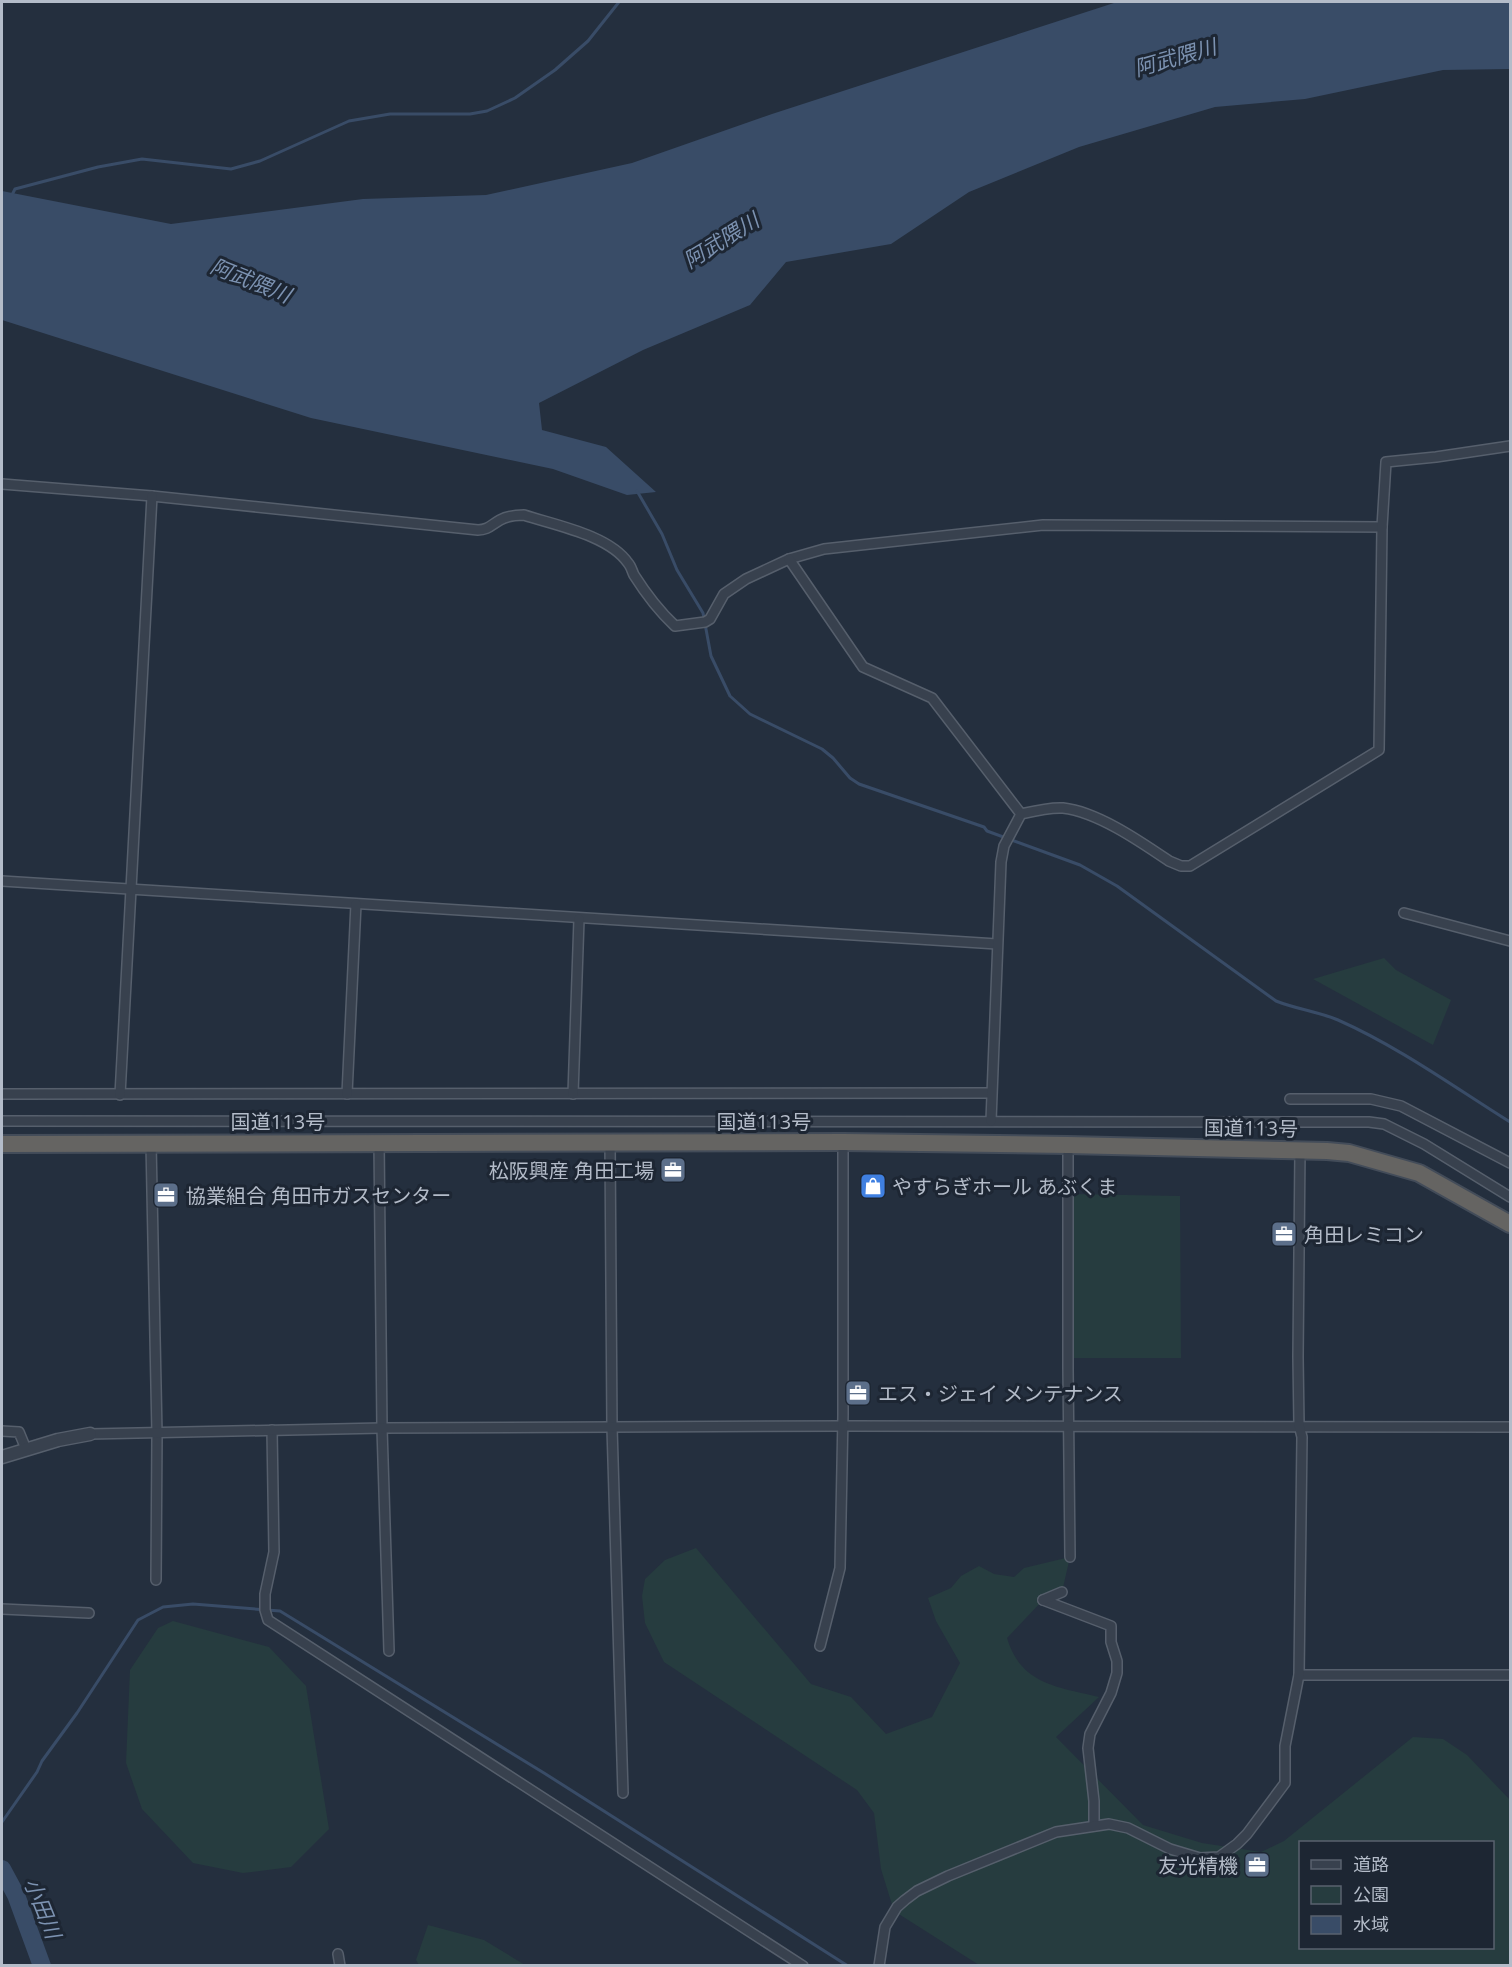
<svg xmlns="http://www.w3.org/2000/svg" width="1512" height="1967" viewBox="0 0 1512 1967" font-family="'Open Sans','Noto Sans JP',sans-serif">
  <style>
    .green { fill: #263c3f; fill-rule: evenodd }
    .water { fill: #394c67 }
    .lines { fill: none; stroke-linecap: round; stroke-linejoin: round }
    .stream { stroke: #394c67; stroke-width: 3 }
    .river { stroke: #394c67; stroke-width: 18 }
    .minor-casing { stroke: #565f6c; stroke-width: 12 }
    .tertiary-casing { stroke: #565f6c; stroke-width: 15 }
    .trunk-casing { stroke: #434c59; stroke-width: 20 }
    .minor { stroke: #38414e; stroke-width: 9 }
    .tertiary { stroke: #38414e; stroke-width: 12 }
    .trunk { stroke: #656462; stroke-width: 16 }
    .labels { text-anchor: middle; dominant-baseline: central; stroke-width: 6; stroke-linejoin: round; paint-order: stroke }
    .street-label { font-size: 20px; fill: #b4bcc9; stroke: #1d2633 }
    .poi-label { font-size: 20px; fill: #b4bcc9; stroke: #1d2633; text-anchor: start }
    .water-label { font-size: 21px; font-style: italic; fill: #7c92b1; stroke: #1d2633 }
  </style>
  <rect width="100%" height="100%" fill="#242f3e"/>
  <g class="green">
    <path d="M1384 958 1396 970 1451 1000 1433 1045 1313 979Z"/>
    <path d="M1073 1194 1180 1196 1181 1358H1074Z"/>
    <path d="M696 1548 811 1684 851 1697 886 1734 932 1717 960 1663 936 1621 928 1598 951 1588 961 1576 979 1566 994 1574 1014 1577 1024 1568 1070 1557 1062 1592 1043 1600 1007 1638C1021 1685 1058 1687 1099 1697L1056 1737 1143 1825 1202 1843 1261 1852 1284 1841 1413 1737 1443 1739 1467 1755 1510 1800V1965H979L894 1911 881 1869 874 1813 857 1790 664 1662 645 1623 642 1596 645 1579 665 1560ZM1300 1842H1492V1948H1300Z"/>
    <path d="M173 1621 269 1647 306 1686 329 1829 291 1867 243 1873 193 1863 142 1809 126 1763 130 1670 158 1628Z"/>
    <path d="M428 1925 484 1940 525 1965H419L416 1960Z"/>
  </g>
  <path class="water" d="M1117 2H1510V69L1443 70 1305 99 1215 107 1079 147 969 192 891 244 786 262 750 305 643 350 539 403 542 430 606 447 656 492 627 495 553 469 311 418 2 320V191L171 224 363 199 486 195 632 163 772 114Z"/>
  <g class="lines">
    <g class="stream">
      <path d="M12 195 15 189 98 167 142 159 231 169 260 161 349 121 390 114H470L487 111 515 98 555 70 588 41 619 2"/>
      <path d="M637 491 662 534 677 570 703 613 711 656 730 696 750 714 822 749 833 758 850 778 859 784 984 827 987 831 1080 865 1117 886 1276 1001C1296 1009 1319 1012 1338 1020 1399 1047 1454 1087 1510 1122"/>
      <path d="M2 1822 37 1772 42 1761 77 1713 138 1620 163 1607 193 1604 280 1611 544 1773 848 1966"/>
    </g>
    <path class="river" d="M2 1869 16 1895 42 1966"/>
    <defs>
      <g id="minor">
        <path d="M2 484 152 496 478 530C488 530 491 525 500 520 507 516 515 515 524 515 554 525 609 535 628 563 631 566 632 571 634 575 646 594 659 611 675 626L705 622 710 619 724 594 746 579 789 559 824 549 1043 525 1382 527"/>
        <path d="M789 559 863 667 932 698 1021 814"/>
        <path d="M2 881 997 944"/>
        <path d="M1404 913 1510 941"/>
        <path d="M2 1094 991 1093"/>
        <path d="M347 1094 356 904"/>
        <path d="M573 1094 579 919"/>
        <path d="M120 1095 152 496"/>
        <path d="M1290 1099H1371L1401 1106 1510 1163"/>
        <path d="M2 1121 1369 1122 1384 1124 1424 1144 1510 1197"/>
        <path d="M991 1121 1001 862 1004 846 1021 814C1034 811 1050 807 1063 808 1098 812 1141 842 1169 861L1181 866H1190L1379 750 1382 527 1386 462 1436 457 1510 446"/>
        <path d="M379 1142 382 1428 389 1651"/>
        <path d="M610 1142 612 1427 623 1793"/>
        <path d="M151 1143 157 1434 156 1580"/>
        <path d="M1068 1145V1369L1070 1557"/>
        <path d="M272 1430 274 1552 265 1594V1610L268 1620 803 1966"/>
        <path d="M2 1431 19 1432 26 1449"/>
        <path d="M90 1434 382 1428 842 1426 1510 1427"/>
        <path d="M1043 1600 1111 1626V1642L1117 1661V1673L1111 1693 1090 1734 1088 1748 1094 1801V1826"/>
        <path d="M1043 1600 1062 1592"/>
        <path d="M2 1609 89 1613"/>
        <path d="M820 1646 840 1568 843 1415V1142"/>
        <path d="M1299 1675H1510"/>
        <path d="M338 1954 340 1966"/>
        <path d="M879 1966 885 1927 897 1907 905 1900 917 1891 948 1876 1056 1832 1109 1824 1128 1828 1170 1849 1200 1858 1219 1857 1237 1844 1247 1834 1285 1783V1746L1299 1675 1302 1437 1299 1425 1298 1357 1300 1150"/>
      </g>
      <path id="tertiary" d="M2 1457 58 1440 90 1434"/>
      <path id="trunk" d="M2 1144 843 1142 1068 1145 1327 1151 1349 1153 1419 1173 1510 1224"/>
    </defs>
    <use href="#minor" class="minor-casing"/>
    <use href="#tertiary" class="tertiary-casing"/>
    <use href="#trunk" class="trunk-casing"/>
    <use href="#minor" class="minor"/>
    <use href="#tertiary" class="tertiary"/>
    <use href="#trunk" class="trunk"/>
  </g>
  <defs>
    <symbol id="office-square" viewBox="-11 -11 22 22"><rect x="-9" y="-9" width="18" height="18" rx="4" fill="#5c6f8a" stroke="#1d2633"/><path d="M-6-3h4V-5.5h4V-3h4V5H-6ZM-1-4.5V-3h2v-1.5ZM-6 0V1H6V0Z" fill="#fff"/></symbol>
    <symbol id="shop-square" viewBox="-11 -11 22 22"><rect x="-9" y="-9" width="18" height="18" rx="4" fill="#3f7fe0" stroke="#1d2633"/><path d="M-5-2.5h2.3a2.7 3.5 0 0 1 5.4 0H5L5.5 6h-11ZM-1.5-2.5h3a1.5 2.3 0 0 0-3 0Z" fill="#fff"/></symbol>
  </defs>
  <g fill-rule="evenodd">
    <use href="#office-square" x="658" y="1155" width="30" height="30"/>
    <use href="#shop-square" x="858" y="1171" width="30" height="30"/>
    <use href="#office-square" x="151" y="1180" width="30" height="30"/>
    <use href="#office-square" x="1269" y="1219" width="30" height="30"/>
    <use href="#office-square" x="843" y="1378" width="30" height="30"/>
    <use href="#office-square" x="1242" y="1850" width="30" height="30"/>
  </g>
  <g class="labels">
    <g class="street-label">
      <text x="278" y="1121">国道113号</text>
      <text x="764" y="1121">国道113号</text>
      <text transform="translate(1251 1128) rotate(1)">国道113号</text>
    </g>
    <g class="poi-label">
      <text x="654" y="1170" text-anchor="end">松阪興産 角田工場</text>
      <text x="892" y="1186">やすらぎホール あぶくま</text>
      <text x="186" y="1195">協業組合 角田市ガスセンター</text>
      <text x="1304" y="1234">角田レミコン</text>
      <text x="878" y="1393">エス・ジェイ メンテナンス</text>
      <text x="1238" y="1865" text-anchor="end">友光精機</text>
    </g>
    <g class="water-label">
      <text transform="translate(1175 57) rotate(-16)">阿武隈川</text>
      <text transform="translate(721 240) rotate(-32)">阿武隈川</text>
      <text transform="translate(251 280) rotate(22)">阿武隈川</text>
      <text transform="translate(43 1908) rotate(68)">小田川</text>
    </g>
  </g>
  <rect width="1512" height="1967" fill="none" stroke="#b4bcc9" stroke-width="6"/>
  <rect x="1299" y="1841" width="195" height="108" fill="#1d2633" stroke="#59626f" stroke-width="1.5"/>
  <rect x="1311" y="1860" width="30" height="9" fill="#38414e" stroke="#59626f" stroke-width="1.5"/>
  <text x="1353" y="1871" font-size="18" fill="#b4bcc9">道路</text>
  <rect x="1311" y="1886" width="30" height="18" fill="#263c3f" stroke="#59626f" stroke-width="1.5"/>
  <text x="1353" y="1901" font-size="18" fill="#b4bcc9">公園</text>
  <rect x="1311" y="1916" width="30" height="18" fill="#394c67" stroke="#59626f" stroke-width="1.5"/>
  <text x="1353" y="1931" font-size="18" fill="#b4bcc9">水域</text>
</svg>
